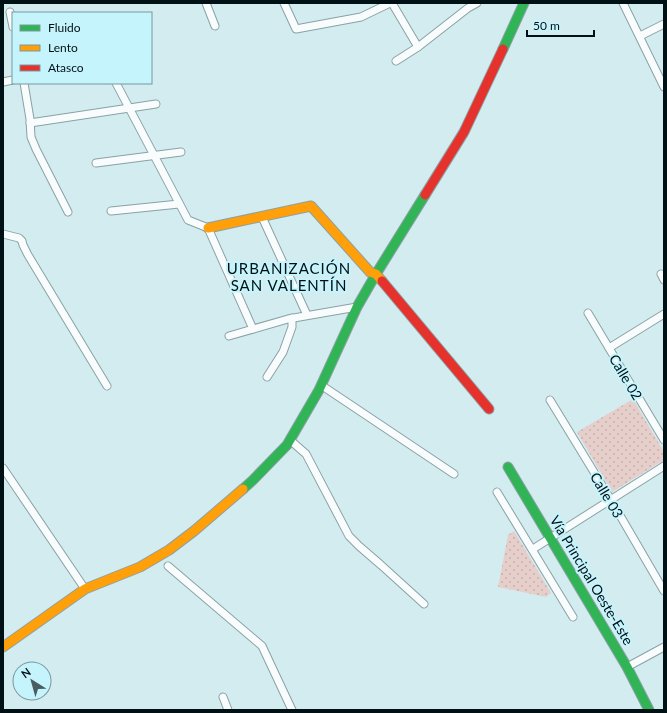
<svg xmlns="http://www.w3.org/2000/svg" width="667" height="713" viewBox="0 0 667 713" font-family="Lato,sans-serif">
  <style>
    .grass { fill: url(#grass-dots) }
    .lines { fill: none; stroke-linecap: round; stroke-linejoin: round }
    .street-casing { stroke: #8ba1a5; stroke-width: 9 }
    .fast-casing { stroke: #8ba1a5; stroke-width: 11 }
    .slow-casing { stroke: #8ba1a5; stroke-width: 11 }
    .jam-casing { stroke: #8ba1a5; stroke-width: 11 }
    .street { stroke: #f8fcfd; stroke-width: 7 }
    .fast { stroke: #30b455; stroke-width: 9 }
    .slow { stroke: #ff9f0a; stroke-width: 9 }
    .jam { stroke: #e5322d; stroke-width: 9 }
    .labels { text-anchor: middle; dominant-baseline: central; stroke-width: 4; stroke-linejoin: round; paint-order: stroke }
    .street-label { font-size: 14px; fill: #001115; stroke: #c6f4fd }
    .neighbourhood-label { font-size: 15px; letter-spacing: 1px; fill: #001115; stroke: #c6f4fd }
  </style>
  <defs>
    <pattern id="grass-dots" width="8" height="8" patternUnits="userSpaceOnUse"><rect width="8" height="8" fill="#e6cfcb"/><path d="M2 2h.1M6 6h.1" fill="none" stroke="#c4b1ad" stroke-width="1.8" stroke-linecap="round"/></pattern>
  </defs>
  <rect width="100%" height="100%" fill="#d3ecf0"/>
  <g class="grass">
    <path d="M633 399 664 452V460L612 492 577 432Z"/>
    <path d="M514 531 551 593 546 597 498 587 508 535Z"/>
  </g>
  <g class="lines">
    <defs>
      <g id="street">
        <path d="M206 3 215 26"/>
        <path d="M284 3 296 29 361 17 390 3"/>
        <path d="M392 3 418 47"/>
        <path d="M623 3 664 87"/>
        <path d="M10 12 13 27"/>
        <path d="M640 36 664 24"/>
        <path d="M396 61 418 47 468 8 477 3"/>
        <path d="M3 82 13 80"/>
        <path d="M24 83 30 119 31 137 36 149 68 212"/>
        <path d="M116 83 188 220 208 228 253 329"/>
        <path d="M30 123 156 104"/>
        <path d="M96 163 181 152"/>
        <path d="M111 211 179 204"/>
        <path d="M262 217 307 315"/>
        <path d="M3 234 19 238 22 241 23 245 28 255 107 386"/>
        <path d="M661 274 664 280"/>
        <path d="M588 313 664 440"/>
        <path d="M229 336 288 319 357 307"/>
        <path d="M609 348 664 314"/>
        <path d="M267 377 283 352 292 327V318"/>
        <path d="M321 385 454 474"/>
        <path d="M550 400 611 500 664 591"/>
        <path d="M290 440 306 454 349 536 359 546 381 565 424 604"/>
        <path d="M3 468 85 589"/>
        <path d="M497 492 573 617"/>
        <path d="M533 549 664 466"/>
        <path d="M168 566 262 646 292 710"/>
        <path d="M627 667 664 647"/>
        <path d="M223 697 228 710"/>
      </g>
      <g id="fast">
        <path d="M503 49 524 3"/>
        <path d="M508 467 627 667 649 710"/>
        <path d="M243 489 253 480 287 445 319 390 357 307 376 274 425 195"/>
      </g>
      <g id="slow">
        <path d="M208 228 311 206 370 272 376 274 382 281"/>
        <path d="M3 647 85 589 140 567 169 550 194 531 243 489"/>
      </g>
      <g id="jam">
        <path d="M425 195 464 132 503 49"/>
        <path d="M382 281 489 409"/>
      </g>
    </defs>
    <use href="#street" class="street-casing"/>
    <use href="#fast" class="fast-casing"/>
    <use href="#slow" class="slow-casing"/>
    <use href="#jam" class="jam-casing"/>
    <use href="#street" class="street"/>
    <use href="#fast" class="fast"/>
    <use href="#slow" class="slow"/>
    <use href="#jam" class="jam"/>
  </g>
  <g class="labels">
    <g class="street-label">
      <text transform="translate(626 377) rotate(59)">Calle 02</text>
      <text transform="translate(607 495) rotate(59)">Calle 03</text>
      <text transform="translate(592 580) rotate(59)">Vía Principal Oeste-Este</text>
    </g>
    <g class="neighbourhood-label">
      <text x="289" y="268">URBANIZACIÓN<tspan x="289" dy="17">SAN VALENTÍN</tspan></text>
    </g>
  </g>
  <rect width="667" height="713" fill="none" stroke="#001115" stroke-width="8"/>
  <rect x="12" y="12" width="140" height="72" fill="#c6f4fd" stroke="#7799a0"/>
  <rect x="20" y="25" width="20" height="6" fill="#30b455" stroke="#7799a0"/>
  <text x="48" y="32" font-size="12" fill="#001115">Fluido</text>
  <rect x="20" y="45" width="20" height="6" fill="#ff9f0a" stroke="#7799a0"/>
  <text x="48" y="52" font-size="12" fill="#001115">Lento</text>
  <rect x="20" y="65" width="20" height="6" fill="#e5322d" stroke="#7799a0"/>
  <text x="48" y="72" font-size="12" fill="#001115">Atasco</text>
  <g transform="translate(32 681) rotate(323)"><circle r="19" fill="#c6f4fd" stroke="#7799a0"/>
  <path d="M0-3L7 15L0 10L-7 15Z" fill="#4a5e62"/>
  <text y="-6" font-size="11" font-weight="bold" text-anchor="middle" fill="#001115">N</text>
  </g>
  <path d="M527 30v6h67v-6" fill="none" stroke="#001115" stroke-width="2"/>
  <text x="533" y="30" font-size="12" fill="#001115" stroke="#c6f4fd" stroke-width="3" paint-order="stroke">50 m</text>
</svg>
